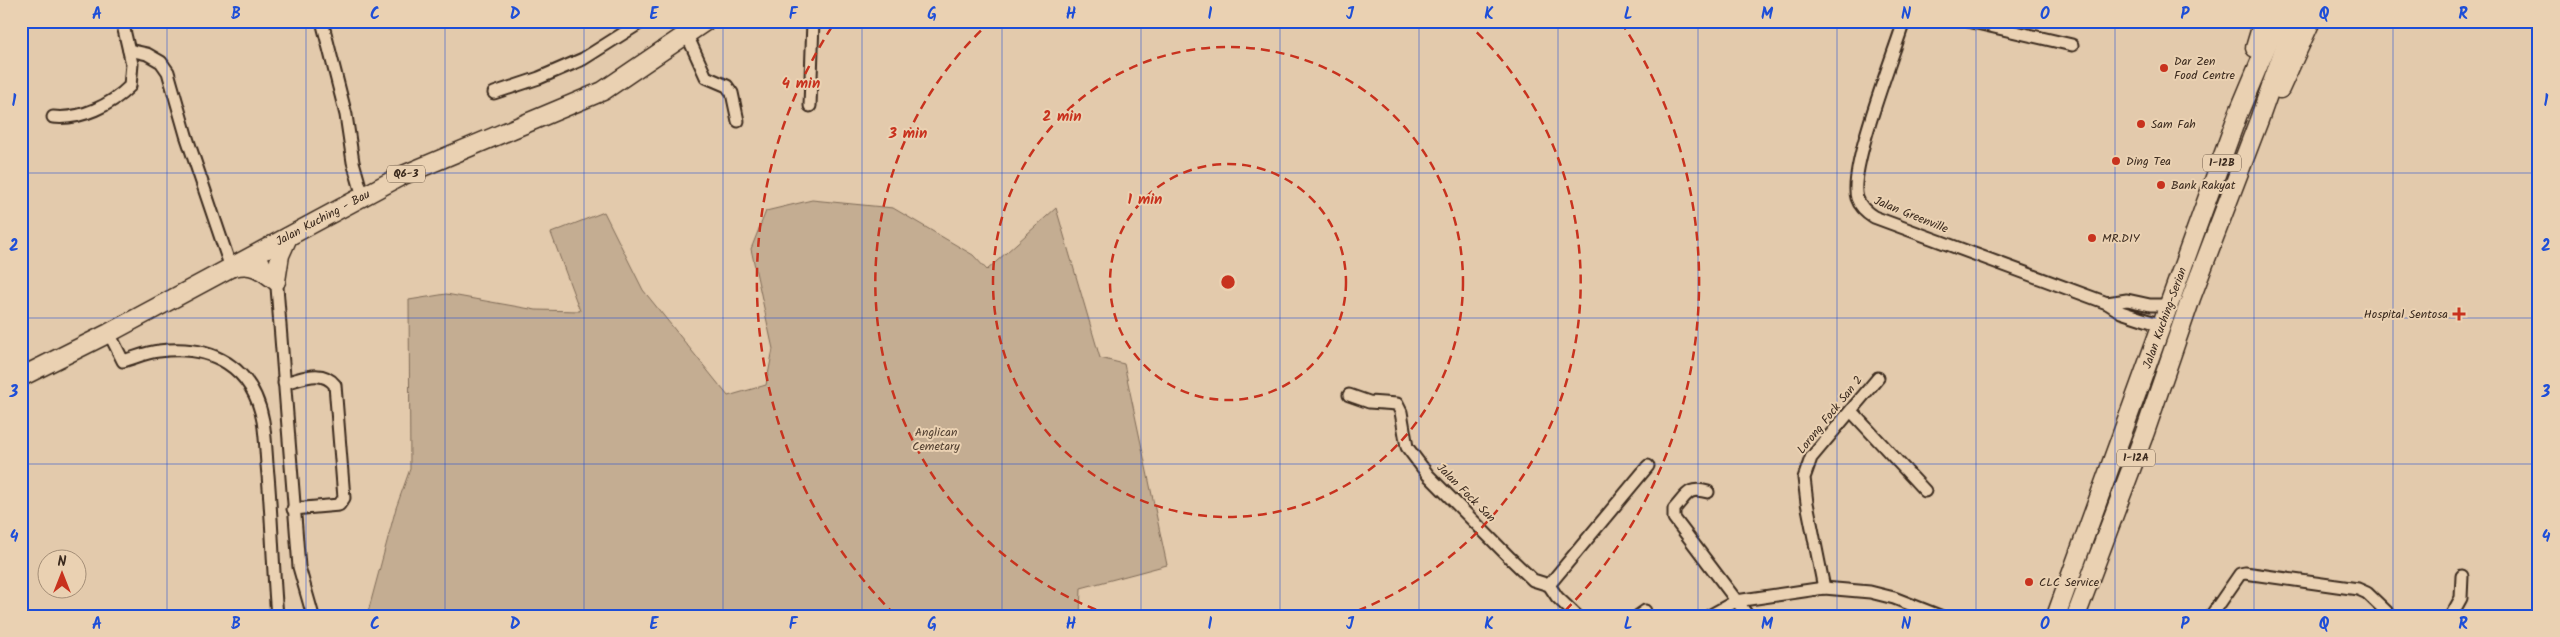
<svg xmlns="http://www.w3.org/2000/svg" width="2560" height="637" viewBox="0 0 2560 637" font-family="Kalam,sans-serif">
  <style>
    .green { fill: #c4ad92; stroke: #806c58 }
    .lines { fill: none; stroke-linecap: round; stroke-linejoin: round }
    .minor-casing { stroke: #3b2a1e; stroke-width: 15 }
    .primary-casing { stroke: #3b2a1e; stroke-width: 21 }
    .trunk-casing { stroke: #3b2a1e; stroke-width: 21 }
    .minor { stroke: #ead1b2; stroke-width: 11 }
    .primary { stroke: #ead1b2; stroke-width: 18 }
    .trunk { stroke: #ead1b2; stroke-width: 18 }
    .grid { fill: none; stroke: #1d4ed8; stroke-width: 1; stroke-opacity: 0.55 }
    .ring { fill: none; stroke: #c8321e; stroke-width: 2.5; stroke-dasharray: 9 6 }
    .poi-dot { fill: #c8321e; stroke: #ead1b2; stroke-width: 2 }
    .labels { text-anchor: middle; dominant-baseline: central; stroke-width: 4; stroke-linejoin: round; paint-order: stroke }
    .shield { fill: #ead1b2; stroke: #705c4a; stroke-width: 1 }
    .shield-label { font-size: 11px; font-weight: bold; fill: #3b2a1e }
    .poi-label { font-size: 12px; fill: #3b2a1e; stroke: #ead1b2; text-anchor: start }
    .street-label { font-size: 12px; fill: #3b2a1e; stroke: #ead1b2 }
    .park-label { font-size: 12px; fill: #503e2f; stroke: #ead1b2 }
    .centre { fill: #c8321e; stroke: #ead1b2; stroke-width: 2.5 }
    .ring-label { font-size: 15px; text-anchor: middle; font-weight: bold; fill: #c8321e; stroke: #ead1b2; stroke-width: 4; stroke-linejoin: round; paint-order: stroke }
    .neatline { fill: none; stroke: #1d4ed8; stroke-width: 2 }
    .grid-label { font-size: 16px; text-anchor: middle; font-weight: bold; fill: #1d4ed8 }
  </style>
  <rect width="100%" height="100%" fill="#e3caac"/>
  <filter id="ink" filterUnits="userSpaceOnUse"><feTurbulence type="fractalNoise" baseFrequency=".02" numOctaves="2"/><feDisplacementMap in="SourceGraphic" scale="10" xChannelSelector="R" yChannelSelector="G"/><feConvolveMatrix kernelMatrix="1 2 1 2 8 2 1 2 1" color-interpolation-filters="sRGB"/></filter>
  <g filter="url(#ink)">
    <path class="green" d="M812 200 893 208 973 255 987 270 1056 208 1100 358 1124 364 1167 565 1081 588 1080 616H367L396 508 410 469 409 300 446 294 536 310 580 311 551 233 604 212 643 290 728 396 766 385 773 349 751 249 766 211Z"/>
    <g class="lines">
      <defs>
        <g id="minor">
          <path d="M322 21 346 115 353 162 363 197"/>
          <path d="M1904 21C1894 54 1848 170 1857 198 1860 207 1866 212 1874 217L2107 303 2121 312 2161 325"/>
          <path d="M1968 21 2072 45"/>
          <path d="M687 35 706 77 727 86 732 93 738 121"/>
          <path d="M129 50 147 54 161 62 168 72 186 135 231 268"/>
          <path d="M494 93 539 78 583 59 643 21"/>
          <path d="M810 106 813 21"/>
          <path d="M53 117C81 120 111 105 130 86L132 64 122 21"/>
          <path d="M259 252 277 287 299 567 313 616"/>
          <path d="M2107 303 2127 300 2150 305H2168"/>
          <path d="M109 333 123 361C134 358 147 352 159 351 212 344 253 367 263 421 266 439 266 457 268 475 272 522 273 569 277 616"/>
          <path d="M284 383C302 379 321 368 335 385L344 498 339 505 293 509"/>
          <path d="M1349 395 1369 402 1397 404 1401 412 1407 447 1428 475 1510 558 1533 580 1549 585 1557 597 1577 616"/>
          <path d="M1852 412 1925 491"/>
          <path d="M1708 492C1688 486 1687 495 1674 509V518L1748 616"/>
          <path d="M1549 585 1648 466"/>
          <path d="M1824 588 1807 503 1804 478 1811 458 1878 378"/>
          <path d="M1638 616 1645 611"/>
          <path d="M1709 616 1736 601 1824 588 1870 592 1894 598 1940 616"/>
          <path d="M2211 616 2240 574 2245 573 2358 589 2367 593 2391 616"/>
          <path d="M2451 616 2461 598 2462 576"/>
        </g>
        <g id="primary">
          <path d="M234 267C252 262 262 270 276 281"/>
          <path d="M276 281 280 255 288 237"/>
          <path d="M21 377 109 333 401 176 603 91 706 21"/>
        </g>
        <g id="trunk">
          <path d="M2255 48 2263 21"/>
          <path d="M2280 89 2311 21"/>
          <path d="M2056 616 2238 114 2277 21"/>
          <path d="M2076 616 2145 432 2191 298 2259 120 2294 21"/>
        </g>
      </defs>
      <use href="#minor" class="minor-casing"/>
      <use href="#primary" class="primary-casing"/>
      <use href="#trunk" class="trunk-casing"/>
      <use href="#minor" class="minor"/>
      <use href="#primary" class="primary"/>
      <use href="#trunk" class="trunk"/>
    </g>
  </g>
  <path class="grid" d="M167 21V616M306 21V616M445 21V616M584 21V616M723 21V616M862 21V616M1002 21V616M1141 21V616M1280 21V616M1419 21V616M1558 21V616M1698 21V616M1837 21V616M1976 21V616M2115 21V616M2254 21V616M2393 21V616M21 173H2539M21 318H2539M21 464H2539"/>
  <g class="ring">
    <circle cx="1228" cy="282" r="118"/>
    <circle cx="1228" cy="282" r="235"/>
    <path d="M1110 615A353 353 0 0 1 990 22M1466 22A353 353 0 0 1 1346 615"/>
    <path d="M895 615A471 471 0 0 1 835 22M1621 22A471 471 0 0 1 1561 615"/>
  </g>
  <g class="poi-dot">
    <circle cx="2164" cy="68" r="5"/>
    <circle cx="2141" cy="124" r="5"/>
    <circle cx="2116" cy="161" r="5"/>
    <circle cx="2161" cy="185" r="5"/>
    <circle cx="2092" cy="238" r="5"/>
    <path d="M2456.5 306.5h5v5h5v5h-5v5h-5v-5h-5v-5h5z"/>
    <circle cx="2029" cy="582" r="5"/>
  </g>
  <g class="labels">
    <g class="shield">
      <rect x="2203" y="154.5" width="38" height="17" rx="4"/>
      <rect x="387" y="165.5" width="38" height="17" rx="4"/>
      <rect x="2117" y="449.5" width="38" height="17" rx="4"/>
    </g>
    <g class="shield-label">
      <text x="2222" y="163">1-12B</text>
      <text x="406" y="174">Q6-3</text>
      <text x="2136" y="458">1-12A</text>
    </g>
    <g class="poi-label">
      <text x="2174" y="61">Dar Zen<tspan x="2174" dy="14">Food Centre</tspan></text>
      <text x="2151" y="124">Sam Fah</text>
      <text x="2126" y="161">Ding Tea</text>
      <text x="2171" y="185">Bank Rakyat</text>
      <text x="2102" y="238">MR.DIY</text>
      <text x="2448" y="314" text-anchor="end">Hospital Sentosa</text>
      <text x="2039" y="582">CLC Service</text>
    </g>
    <g class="street-label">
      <text transform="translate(1911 215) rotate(22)">Jalan Greenville</text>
      <text transform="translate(323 218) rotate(-28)">Jalan Kuching - Bau</text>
      <text transform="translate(2165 318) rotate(-70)">Jalan Kuching-Serian</text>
      <text transform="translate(1830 415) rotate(-51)">Lorong Fock San 2</text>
      <text transform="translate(1466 493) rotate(45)">Jalan Fock San</text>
    </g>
    <g class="park-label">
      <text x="936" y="432">Anglican<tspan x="936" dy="14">Cemetary</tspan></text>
    </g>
  </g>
  <circle cx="1228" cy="282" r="8" class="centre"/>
  <g class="ring-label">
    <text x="801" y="88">4 min</text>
    <text x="1062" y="121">2 min</text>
    <text x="908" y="138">3 min</text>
    <text x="1145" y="204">1 min</text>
  </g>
  <rect width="2560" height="637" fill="none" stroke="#ead1b2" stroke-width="55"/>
  <g transform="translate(62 574)"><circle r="24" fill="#ead1b2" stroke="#a48e77"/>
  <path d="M0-4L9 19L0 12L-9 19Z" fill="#c8321e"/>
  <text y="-8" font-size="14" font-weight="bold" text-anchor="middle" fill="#3b2a1e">N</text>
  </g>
  <rect x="28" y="28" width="2504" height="582" class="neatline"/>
  <g class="grid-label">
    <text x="97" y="19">A</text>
    <text x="236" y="19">B</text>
    <text x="375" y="19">C</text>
    <text x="515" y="19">D</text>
    <text x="654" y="19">E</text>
    <text x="793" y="19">F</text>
    <text x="932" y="19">G</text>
    <text x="1071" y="19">H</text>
    <text x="1210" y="19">I</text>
    <text x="1350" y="19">J</text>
    <text x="1489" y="19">K</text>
    <text x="1628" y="19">L</text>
    <text x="1767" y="19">M</text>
    <text x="1906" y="19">N</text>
    <text x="2045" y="19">O</text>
    <text x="2185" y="19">P</text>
    <text x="2324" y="19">Q</text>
    <text x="2463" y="19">R</text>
    <text x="14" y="106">1</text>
    <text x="2546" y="106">1</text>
    <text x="14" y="251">2</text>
    <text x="2546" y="251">2</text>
    <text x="14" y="397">3</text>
    <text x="2546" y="397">3</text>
    <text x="14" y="542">4</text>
    <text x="2546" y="542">4</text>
    <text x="97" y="629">A</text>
    <text x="236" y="629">B</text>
    <text x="375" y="629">C</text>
    <text x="515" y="629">D</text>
    <text x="654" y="629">E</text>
    <text x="793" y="629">F</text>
    <text x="932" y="629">G</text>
    <text x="1071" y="629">H</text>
    <text x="1210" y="629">I</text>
    <text x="1350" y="629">J</text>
    <text x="1489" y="629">K</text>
    <text x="1628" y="629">L</text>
    <text x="1767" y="629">M</text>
    <text x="1906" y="629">N</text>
    <text x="2045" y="629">O</text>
    <text x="2185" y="629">P</text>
    <text x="2324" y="629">Q</text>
    <text x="2463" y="629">R</text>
  </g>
</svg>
